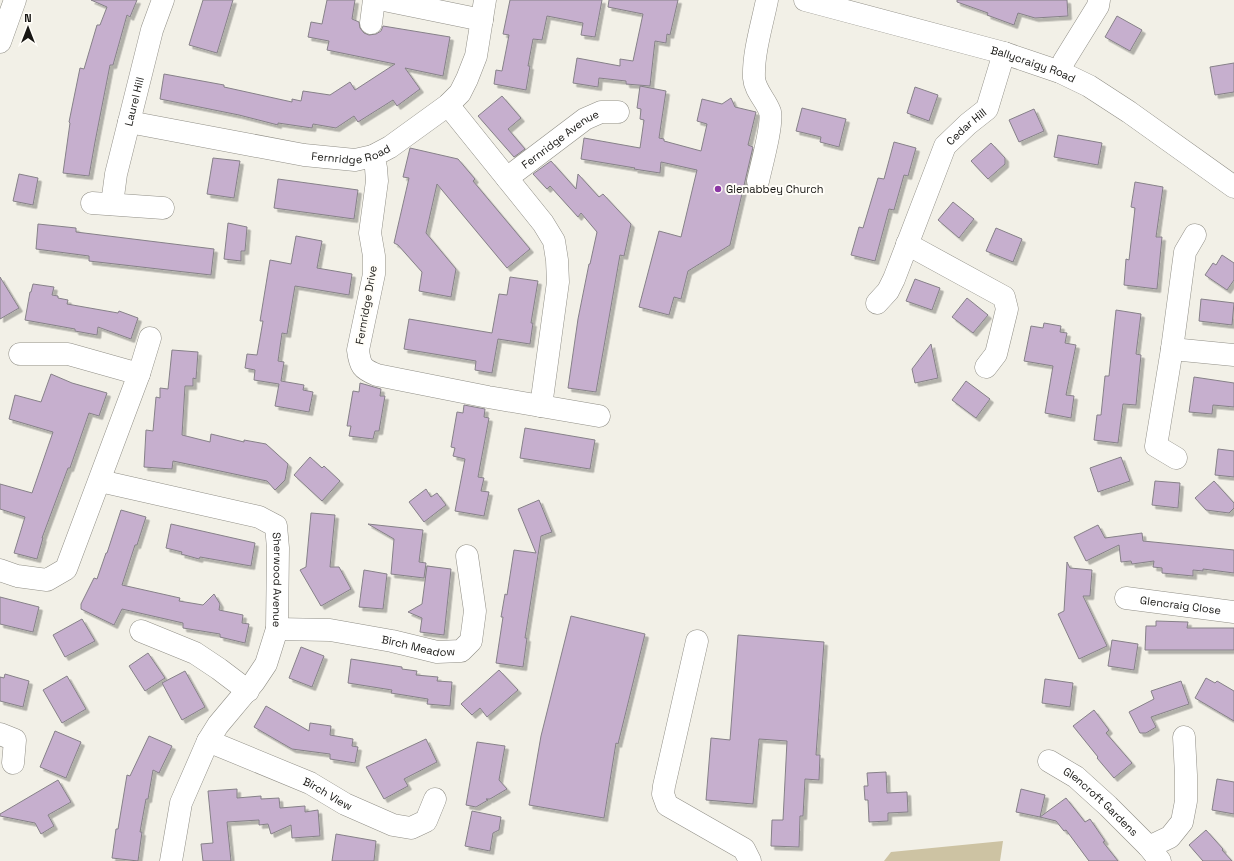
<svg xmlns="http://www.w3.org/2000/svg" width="1234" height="861" viewBox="0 0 1234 861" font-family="'Space Grotesk',sans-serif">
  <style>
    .green { fill: #cdc3a3 }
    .building { fill: #c6afce; stroke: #868188; filter: url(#shadow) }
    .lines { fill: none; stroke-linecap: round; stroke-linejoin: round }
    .minor-casing { stroke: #918f87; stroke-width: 23 }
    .highway-casing { stroke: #918f87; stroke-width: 23 }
    .minor { stroke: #fff; stroke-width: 22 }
    .highway { stroke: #fff; stroke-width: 22 }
    .poi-dot { fill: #8c37a5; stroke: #fffdf8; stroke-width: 1.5 }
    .labels { text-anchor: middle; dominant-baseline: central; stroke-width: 4; stroke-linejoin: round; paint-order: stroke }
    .street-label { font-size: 11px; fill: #171613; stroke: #fffdf8 }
    .poi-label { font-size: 11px; fill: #171613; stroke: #fffdf8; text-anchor: start }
  </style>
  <defs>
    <filter id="shadow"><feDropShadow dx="3.5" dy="3.5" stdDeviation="0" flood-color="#0004"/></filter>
  </defs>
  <rect width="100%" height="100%" fill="#f2f0e7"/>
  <path class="green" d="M1003 841 1000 861H884L891 852Z"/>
  <g class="building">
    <path d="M91 0H137L130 17 127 15 113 65H110L95 142 89 176 63 173 70 123 69 122 80 68 84 69 97 25H100L107 7Z"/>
    <path d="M203 0H233L217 53 189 45Z"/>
    <path d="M327 0H355L352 19 359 22 360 28 364 33 369 35 376 34 381 31 383 26 450 37 443 76 405 68 420 89 397 106 393 100 358 122 354 116 336 128 313 124 312 128 278 123V125L239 115 160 99 164 74 224 85V87L292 102V99L301 101 303 91 330 95 350 82 355 90 395 64 327 50 329 41 308 37 311 22 322 24Z"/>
    <path d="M510 0H602L595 37 581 35 583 23 547 16 542 40 533 39 528 66H530L526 90 494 84 496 70 502 71 509 35 503 34Z"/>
    <path d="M609 0H678L670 35 667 34 666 43 655 41 650 86 626 84V81L599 78 598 87 573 83 577 58 620 66V59L633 61 643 14 608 7Z"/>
    <path d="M957 0H1067L1068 16 1035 18 1018 13 1014 25 987 15 988 13 957 2Z"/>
    <path d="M1117 16 1142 30 1130 51 1105 37Z"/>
    <path d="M1234 63V92L1215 95 1210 67Z"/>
    <path d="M640 86 666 91 659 138 664 139V141L701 151 707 124 697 121 702 99 722 104 731 98 735 107 756 112 748 145 753 147 730 245 688 271 681 299 674 297 669 315 639 307 659 231 681 237 697 170 661 162 660 173 634 169 635 168 581 159 584 138 640 148 644 120 640 119 641 109 637 108Z"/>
    <path d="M915 87 938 95 929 121 907 113Z"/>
    <path d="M502 96 521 118 508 129 525 149 514 157 478 116Z"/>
    <path d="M802 108 846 119 839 147 820 142 821 137 796 131Z"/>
    <path d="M1034 109 1044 131 1019 142 1009 120Z"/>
    <path d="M1058 135 1102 143 1098 165 1054 157Z"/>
    <path d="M894 142 916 148 908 176 904 175 894 210 889 209 875 261 851 255 859 227 863 228 878 178 884 179Z"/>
    <path d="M991 143 1005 158V164L988 179 971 161Z"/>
    <path d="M410 148 458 159 475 179 473 181 530 249 507 268 437 184 426 233 456 269 451 297 419 291 422 272 398 245 394 243 409 178 403 177Z"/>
    <path d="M213 158 240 161 234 198 207 194Z"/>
    <path d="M551 161 576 189 578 174 599 197 603 194 631 224 624 256 620 255 596 392 568 388 578 319 589 264H590L597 232 581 213 578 217 550 186 547 189 533 174Z"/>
    <path d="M19 174 38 178 33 205 13 201Z"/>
    <path d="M278 179 358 190 354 219 274 208Z"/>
    <path d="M1135 182 1163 187 1156 237H1162L1157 289 1124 285 1126 259 1129 260 1135 208 1131 207Z"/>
    <path d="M953 202 974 219 959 238 938 220Z"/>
    <path d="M228 223 247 227 245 251H241V261L224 259Z"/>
    <path d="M38 224 76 228V232L214 249 211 275 89 261V256L36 249Z"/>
    <path d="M996 228 1022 239 1013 262 986 251Z"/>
    <path d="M296 236 322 241 317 268 352 274 349 295 295 286 287 334 282 333 278 361 284 362 281 381 304 385 303 390 313 392 309 412 275 406 279 384 254 380 255 370 245 368 247 354 257 355 263 321H260L270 260 291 264Z"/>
    <path d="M1222 255 1234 263V280L1227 290 1205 275 1213 263 1216 265Z"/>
    <path d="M0 277 19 308 0 319Z"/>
    <path d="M510 277 538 281 531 323H533L530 344 498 339 492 373 475 370 476 361 404 349 409 319 492 333 499 294 507 295Z"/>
    <path d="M915 279 940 288 932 310 906 301Z"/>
    <path d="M33 284 54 287 52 295 58 296V298L68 300 67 304 118 313 119 311 138 318 131 339 98 327 97 335 75 331V329L25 320 30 292H31Z"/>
    <path d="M967 298 988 315 973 333 952 317Z"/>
    <path d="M1201 299 1234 303 1232 325 1199 321Z"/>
    <path d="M1116 310 1141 314 1136 354 1141 355 1136 405 1123 404 1118 443 1094 440 1097 415H1101L1105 376H1109Z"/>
    <path d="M1044 323 1061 326 1060 332 1067 333 1065 343 1076 345 1066 395 1074 396 1071 418 1045 413 1053 366 1024 361 1031 326 1043 328Z"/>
    <path d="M931 344 938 378 915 383 912 369Z"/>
    <path d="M172 350 198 352 196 379 193 378V386H185L182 435 210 442 211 434 244 442V440L266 444 288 464 285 480 275 490 267 481 173 461 172 469 144 467 146 430 153 431 156 397 160 398V388L168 389Z"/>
    <path d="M51 374 72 383 107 393 99 416 89 413 70 468H68L42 538H43L37 559 14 553 25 517 0 509V484L32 493 53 432 9 419 15 395 41 402Z"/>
    <path d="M1194 377 1234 383V407L1213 405 1212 414 1189 412Z"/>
    <path d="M966 381 990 399 976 418 952 400Z"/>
    <path d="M360 383 381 389 380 396H385L379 431H375L373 439 349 436 351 426H347L353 391 359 392Z"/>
    <path d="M464 405 485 409 484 417 489 418 478 477 484 478 481 491 489 492 484 516 455 511 465 459 453 456 455 448 451 447 457 412 463 413Z"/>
    <path d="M525 428 595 440 590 469 520 458Z"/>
    <path d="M1218 449 1234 451V477L1215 475Z"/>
    <path d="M310 457 322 468 324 466 340 481 322 501 294 475Z"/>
    <path d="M1121 457 1130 481 1098 492 1090 468Z"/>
    <path d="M1155 481 1180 483 1178 508 1152 505Z"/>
    <path d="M1214 481 1234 503V508L1229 513 1206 510 1195 498Z"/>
    <path d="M426 489 431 497 437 493 446 505 424 522 409 502Z"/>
    <path d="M539 500 552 532 541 536 525 638H527L523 667 496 663 503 617H501L505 594 507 595 514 550 536 553 518 509Z"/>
    <path d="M121 510 146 517 137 545H135L122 585 180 598 179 601 203 605 214 594 220 604 219 610 243 615 242 623 249 624 245 643 220 637V634L183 628V623L122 609 114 625 81 609V604L94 578 97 579 106 553H107Z"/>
    <path d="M311 513 335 515 330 567H339L351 589 321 606 300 570 306 567Z"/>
    <path d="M171 524 255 543 251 566 200 557 199 559 181 554 182 552 166 548Z"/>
    <path d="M368 524 423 530 419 562 426 563 424 578 391 574 394 539Z"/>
    <path d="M1098 525 1105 538 1142 533 1143 541 1234 550V573L1203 569V571L1193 570V576L1162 573V568L1153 567 1154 561 1132 564 1131 561 1121 562 1119 545 1086 561 1074 537Z"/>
    <path d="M1067 562 1070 568 1092 570 1090 596H1083L1107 646 1079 659 1058 614 1064 611Z"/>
    <path d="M427 566 451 569 444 635 420 632 422 618 408 612 422 604Z"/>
    <path d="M364 570 387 574 383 609 359 607Z"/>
    <path d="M0 597 39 607 33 632 0 624Z"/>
    <path d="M571 616 645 634 618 744 616 743 604 818 529 805 541 736Z"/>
    <path d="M82 619 95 641 65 657 53 635Z"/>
    <path d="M1156 621 1188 622 1187 628H1234V650H1145L1146 626H1156Z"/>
    <path d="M738 635 824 642 816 755H820L819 780 805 779 803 816H800L799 847 771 846 772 820H783L787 741 759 739 753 804 706 800 711 738 730 740Z"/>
    <path d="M1112 640 1138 644 1134 670 1108 666Z"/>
    <path d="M301 647 324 656 312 687 289 678Z"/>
    <path d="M148 653 165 678 145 691 129 666Z"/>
    <path d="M351 659 402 667V669L417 671 416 675 438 677 437 681 452 682 450 706 427 704 428 699 391 693 392 690 348 683Z"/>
    <path d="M499 670 518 690 487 717 480 708 472 715 461 704Z"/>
    <path d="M185 671 205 707 182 720 162 683Z"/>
    <path d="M5 674 29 681 23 707 0 701V677L4 678Z"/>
    <path d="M67 676 86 709 62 723 43 690Z"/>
    <path d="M1206 678 1215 683 1217 681 1234 691V721L1195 698Z"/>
    <path d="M1045 679 1073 683 1070 707 1042 703Z"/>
    <path d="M1181 681 1189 704 1151 717 1156 727 1146 733H1140L1129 712 1154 699 1151 691Z"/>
    <path d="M266 706 309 731 310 723 331 726 330 735 353 739 352 746 358 747 355 763 330 759V754L292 749 254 727Z"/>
    <path d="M1094 710 1109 730 1106 733 1132 763 1114 778 1097 758 1098 757 1073 726Z"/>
    <path d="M55 731 81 742 66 778 40 767Z"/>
    <path d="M149 736 172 746 159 773 153 770 148 799H146L140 832H142L138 861 112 858 116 829H118L127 775 130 776Z"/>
    <path d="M426 739 437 762 404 779 408 786 384 799 366 767Z"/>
    <path d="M477 742 505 746 499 780 507 789 490 799H486L488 800 476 807 466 805Z"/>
    <path d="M886 772 887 793 907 792 908 812 888 813V821L869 822 868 800H865L864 786H868L867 773Z"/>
    <path d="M1217 779 1234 782V814L1212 810Z"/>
    <path d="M58 780 71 802 48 815 54 826 41 834 35 823 0 816V814Z"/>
    <path d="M237 789V798L261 796V799L279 798 280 808 305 806V812L318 810 320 836 292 838 291 825 271 834 268 824 259 825V820L227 822 231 861H203L201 844 213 843 208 791Z"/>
    <path d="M1021 789 1045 795 1040 817 1016 812Z"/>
    <path d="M1066 798 1085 822 1090 819 1105 841 1103 842 1118 861H1089L1066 830 1064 831 1056 821 1040 817Z"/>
    <path d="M472 811 501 817 499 830 493 833 490 851 465 846Z"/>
    <path d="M1206 830 1223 849 1222 850 1232 861H1203L1189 845Z"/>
    <path d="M336 834 376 841 374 861H332Z"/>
  </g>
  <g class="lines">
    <defs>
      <g id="minor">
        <path d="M384 0 482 20"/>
        <path id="s1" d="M805 0 1004 53 1060 72 1089 86 1129 112 1234 187"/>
        <path d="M371 23 374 0"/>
        <path d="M1060 72 1064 61 1098 6 1099 0"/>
        <path d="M448 105 543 223 554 241 557 260 558 282 541 406"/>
        <path id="s2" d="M129 122 304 155 355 160 373 156 390 147 448 105 460 93 467 79 476 56 485 0"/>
        <path d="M373 156 376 168 377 181 370 233 374 256V274L358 350C360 366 362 369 377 375L488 397 599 416"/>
        <path id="s3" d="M507 178 585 119 601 112H618"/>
        <path d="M758 181C761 167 773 124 770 112 766 100 755 91 754 78 753 53 762 25 767 0"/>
        <path d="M92 203 163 208"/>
        <path id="s4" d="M112 204 116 174 152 30 163 0"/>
        <path d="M907 244 1004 297 1007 309 996 354 986 367"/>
        <path id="s5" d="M877 303 888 291 894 279 945 146 968 124 987 109 1004 53"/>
        <path d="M1172 349 1234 355"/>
        <path d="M20 354H68L139 374"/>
        <path d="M1176 458 1156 446 1172 349 1185 252 1195 235"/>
        <path id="s6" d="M100 481 259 517 276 526 278 548 277 629 266 664 254 682 218 725 208 741 181 803 171 861"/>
        <path d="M0 570 17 576 47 580 66 569 139 374 150 338"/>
        <path id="s7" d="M1126 598 1234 612"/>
        <path id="s8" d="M277 629 330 630 392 641 437 652 461 651 471 641 475 611 467 556"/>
        <path d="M141 631 195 653 219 669 248 691"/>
        <path d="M697 641 664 786 663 794 667 805 744 849 750 861"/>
        <path d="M0 734 15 740 13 763"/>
        <path id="s9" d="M208 741 310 783 345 804 393 825 411 828 426 821 435 799"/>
        <path id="s10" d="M1049 761 1076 777 1108 806 1149 847 1160 861"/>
        <path d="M1149 847 1170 837 1182 822 1186 801V775L1184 737"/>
      </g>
      <path id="highway" d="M0 42 15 0"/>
    </defs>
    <use href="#minor" class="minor-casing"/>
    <use href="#highway" class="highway-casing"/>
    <use href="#minor" class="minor"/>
    <use href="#highway" class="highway"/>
  </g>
  <circle class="poi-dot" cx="718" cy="189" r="4"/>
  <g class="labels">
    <g class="street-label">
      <text stroke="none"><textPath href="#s1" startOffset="237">Ballycraigy Road</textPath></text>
      <text stroke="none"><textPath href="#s4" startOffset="105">Laurel Hill</textPath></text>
      <text stroke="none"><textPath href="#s5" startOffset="201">Cedar Hill</textPath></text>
      <text stroke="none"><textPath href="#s3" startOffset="66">Fernridge Avenue</textPath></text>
      <text stroke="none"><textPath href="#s2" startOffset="226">Fernridge Road</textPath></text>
      <text transform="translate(366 305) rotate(-80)">Fernridge Drive</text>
      <text stroke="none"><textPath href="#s6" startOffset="236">Sherwood Avenue</textPath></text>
      <text stroke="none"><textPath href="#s7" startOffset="55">Glencraig Close</textPath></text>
      <text stroke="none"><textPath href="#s8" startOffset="143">Birch Meadow</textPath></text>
      <text stroke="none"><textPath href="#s9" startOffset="131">Birch View</textPath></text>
      <text stroke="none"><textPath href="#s10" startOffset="66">Glencroft Gardens</textPath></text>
    </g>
    <g class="poi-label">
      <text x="726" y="189">Glenabbey Church</text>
    </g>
  </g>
  <g transform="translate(28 28)" stroke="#fffdf8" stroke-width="3" paint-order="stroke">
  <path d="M0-3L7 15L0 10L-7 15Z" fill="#171613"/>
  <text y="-6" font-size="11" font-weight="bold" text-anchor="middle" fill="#171613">N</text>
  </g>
</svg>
